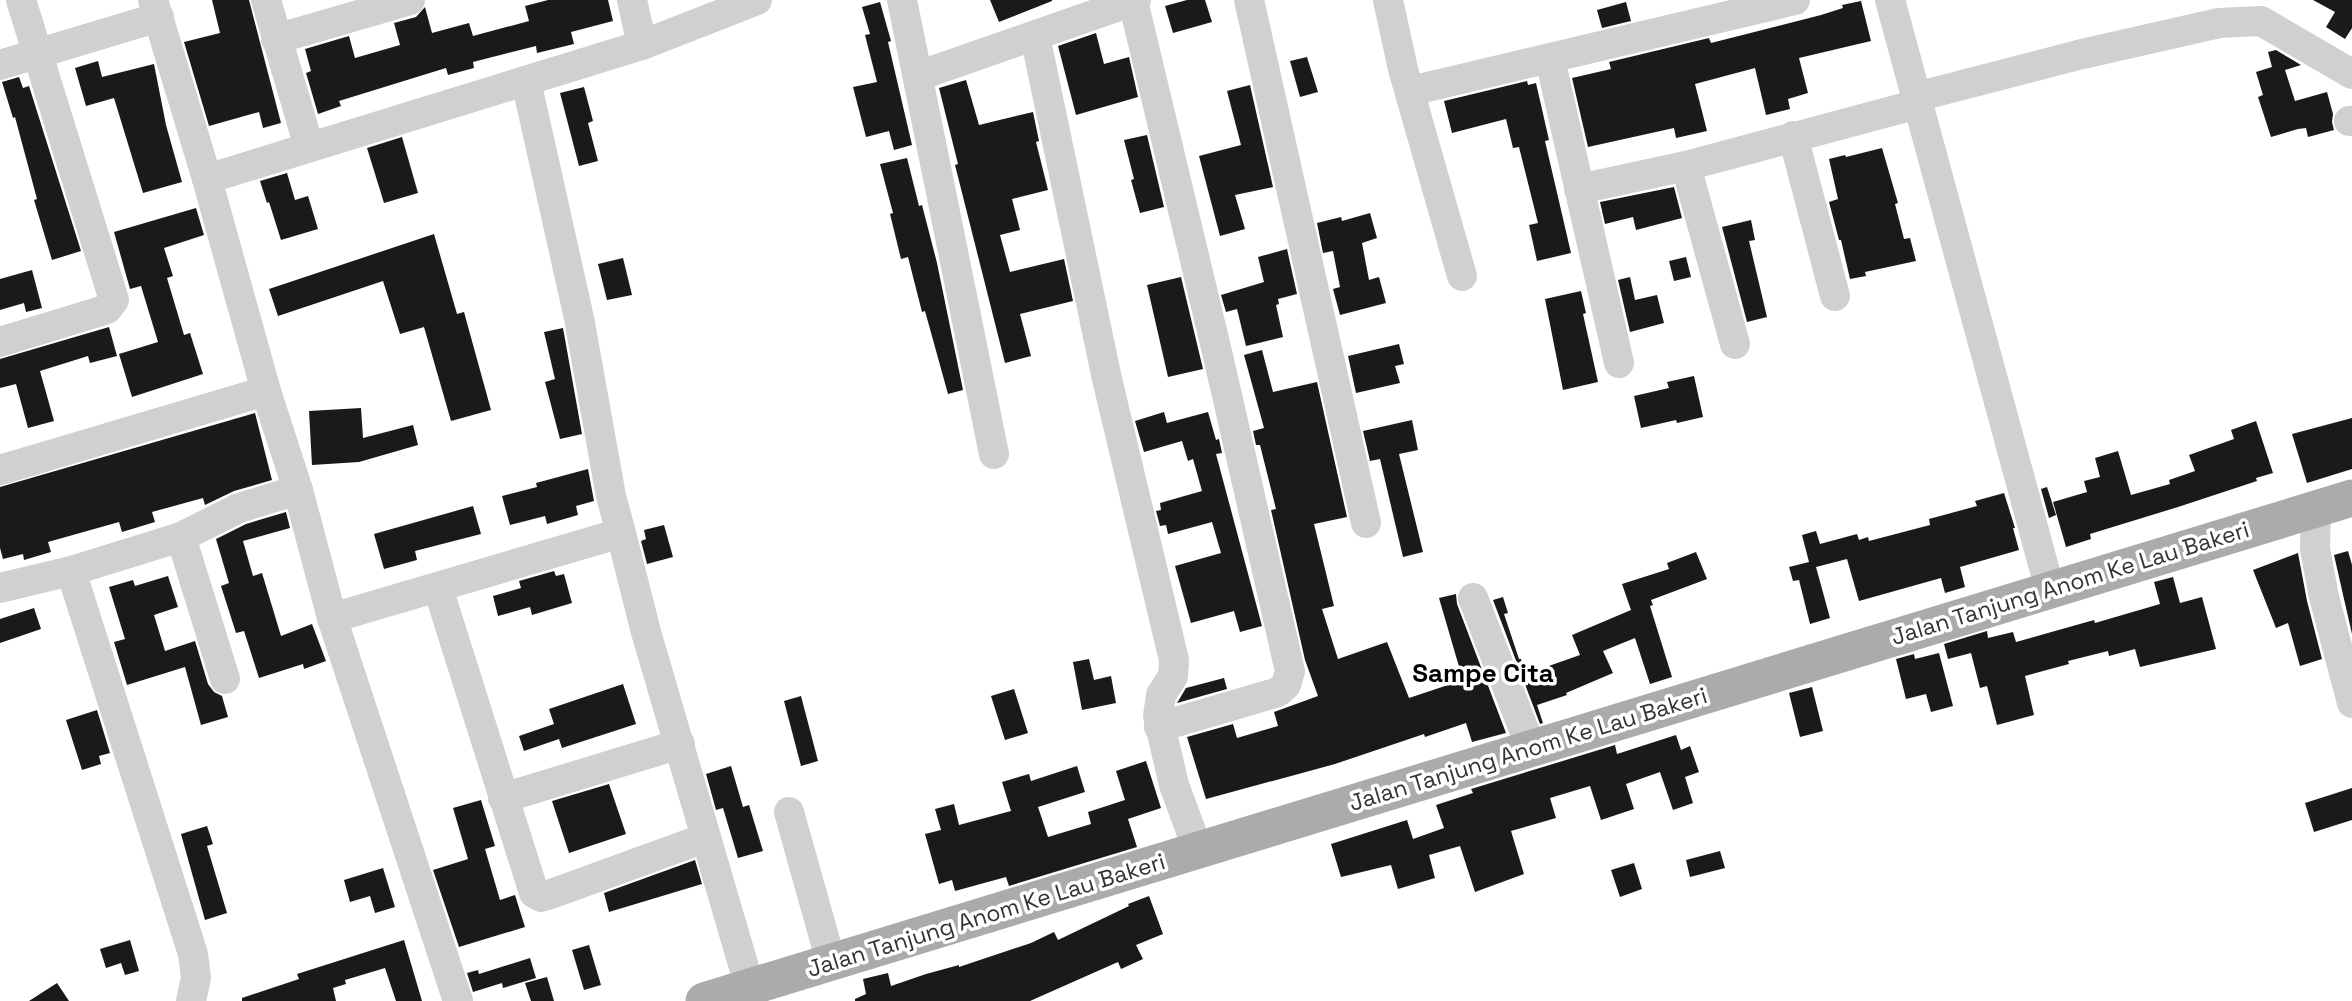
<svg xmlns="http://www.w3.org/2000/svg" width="2352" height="1001" viewBox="0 0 2352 1001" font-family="'Space Grotesk',sans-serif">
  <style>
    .building { fill: #1a1a1a }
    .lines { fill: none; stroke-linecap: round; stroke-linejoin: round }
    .minor { stroke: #d0d0d0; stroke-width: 30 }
    .major { stroke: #ababab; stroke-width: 37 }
    .labels { text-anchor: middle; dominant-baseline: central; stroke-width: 7; stroke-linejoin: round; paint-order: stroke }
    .street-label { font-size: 23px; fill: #333; stroke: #fff }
    .quarter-label { font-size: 26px; font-weight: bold; fill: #000; stroke: #fff }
  </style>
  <rect width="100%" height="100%" fill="#fff"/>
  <g class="building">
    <path d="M212 0H249L281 123 263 128 259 112 209 126 184 42 220 33Z"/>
    <path d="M548 0H608L613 21 571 32 574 44 537 53 536 46 473 62 474 68 448 75 446 68 339 101 341 106 318 114 306 73 311 71 305 49 349 36 355 58 400 45 394 23 416 17 425 7 432 33 469 23 473 36 529 21 525 6Z"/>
    <path d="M990 0H1052V1L999 22Z"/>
    <path d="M1187 0H1205L1212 22 1173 33 1165 6Z"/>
    <path d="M2313 0H2352V28L2345 39 2326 27 2335 12Z"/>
    <path d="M1861 1 1871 41 1799 58 1808 93 1788 99 1790 109 1766 115 1755 68 1695 84 1707 131 1676 138 1674 128 1588 147 1572 78 1611 69 1609 62 1709 38 1711 43 1821 15 1843 8 1842 5Z"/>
    <path d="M880 2 891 41 888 42 912 145 894 150 889 131 866 137 853 87 877 82 865 35 870 34 862 7Z"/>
    <path d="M1626 2 1631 21 1602 28 1597 10Z"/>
    <path d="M1096 33 1104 64 1129 57 1138 97 1076 115 1058 46Z"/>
    <path d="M2276 50 2301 65 2285 70 2295 101 2327 92 2333 114 2332 122 2334 130 2308 137 2306 128 2298 129 2271 137 2258 97 2263 95 2256 72 2272 67 2268 52Z"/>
    <path d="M1307 57 1318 92 1300 97 1290 61Z"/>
    <path d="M98 61 102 77 154 64 166 125 182 182 143 193 114 98 86 106 75 68Z"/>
    <path d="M19 77 23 88 29 86 81 251 52 260 34 200 37 199 15 117 13 118 2 82Z"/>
    <path d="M966 80 979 125 1033 112 1039 141 1036 142 1048 190 1012 199 1020 230 1000 235 1010 272 1064 259 1073 301 1020 314 1031 356 1005 363 955 165 958 164 939 88Z"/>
    <path d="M1527 81 1528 85 1536 83 1549 140 1545 141 1571 253 1537 261 1529 225 1538 223 1519 147 1513 148 1506 119 1452 133 1444 101Z"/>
    <path d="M1250 85 1273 187 1235 195 1245 229 1220 236 1199 156 1241 145 1227 91Z"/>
    <path d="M584 87 593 121 588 123 598 161 579 166 560 93Z"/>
    <path d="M1147 135 1164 207 1140 213 1131 180 1134 179 1124 140Z"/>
    <path d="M402 137 418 193 384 203 367 148Z"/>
    <path d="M1882 148 1898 203 1895 204 1904 239 1910 238 1916 261 1865 272 1866 276 1850 279 1841 240H1839L1829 202 1838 199 1829 159 1845 155 1846 157Z"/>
    <path d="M907 158 919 206 922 205 937 263 963 390 948 394 925 311 922 312 908 257 901 259 890 214 893 213 880 164Z"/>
    <path d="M287 173 295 200 308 196 318 229 281 240 269 202 267 203 260 181Z"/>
    <path d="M1674 187 1682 218 1636 230 1633 217 1605 224 1600 202Z"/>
    <path d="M196 208 204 235 164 248 173 276 167 278 184 335 190 333 203 374 132 397 119 354 158 342 141 286 130 289 114 232Z"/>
    <path d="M1370 213 1377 238 1362 243 1369 280 1379 277 1386 303 1340 315 1333 289 1340 287 1333 251 1323 253 1317 223 1341 217 1342 221Z"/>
    <path d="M1751 220 1755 240 1749 241 1767 317 1747 322 1722 227Z"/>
    <path d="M434 234 457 314 464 312 491 410 451 421 424 327 400 334 383 281 278 316 269 289Z"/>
    <path d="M1287 249 1297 294 1278 299 1279 304 1276 305 1283 337 1246 346 1237 309 1226 312 1221 295 1264 282 1258 257Z"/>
    <path d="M1686 257 1691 277 1674 281 1669 261Z"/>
    <path d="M623 258 632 295 607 300 598 264Z"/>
    <path d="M32 270 42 308 26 312 24 303 0 310V279Z"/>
    <path d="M1181 277 1203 369 1168 377 1147 285Z"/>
    <path d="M1630 277 1635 300 1657 295 1664 323 1630 332 1618 280Z"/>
    <path d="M1581 291 1586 313 1583 314 1598 382 1563 390 1545 299Z"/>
    <path d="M109 327 117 356 90 363 88 356 40 371 54 421 28 428 16 384 0 388V359Z"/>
    <path d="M563 328 582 434 560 439 545 382 555 379 544 332Z"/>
    <path d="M1399 344 1404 364 1395 366 1400 383 1356 393 1348 356Z"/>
    <path d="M1262 350 1273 392 1317 382 1347 517 1314 524 1334 606 1322 609 1338 659 1387 642 1409 698 1460 681 1457 671 1460 670 1439 598 1456 594 1457 604 1506 733 1472 742 1466 723 1425 737 1424 734 1335 764 1206 799 1187 737 1233 724 1237 738 1278 726 1274 712 1318 696 1305 660 1271 510 1276 509 1260 445H1256L1253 431 1264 428 1244 355Z"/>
    <path d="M1694 376 1703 417 1677 423 1676 420 1641 428 1634 396 1669 388 1667 382Z"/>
    <path d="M361 408 363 438 413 425 418 445 359 462 312 465 309 411Z"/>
    <path d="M1164 412 1167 423 1208 412 1216 440 1219 439 1222 453 1216 454 1262 626 1240 632 1234 611 1191 623 1175 566 1221 553 1212 522 1168 534 1166 525 1160 526 1156 511 1161 510 1160 503 1202 491 1193 459 1188 461 1182 441 1144 452 1135 421Z"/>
    <path d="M255 413 272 480 234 491 205 505 203 498 152 512 155 522 122 532 119 522 48 542 51 552 24 560 23 554 3 559 0 548V487Z"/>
    <path d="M2352 418V469L2307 483 2292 434Z"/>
    <path d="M1412 420 1418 450 1399 454 1423 552 1403 557 1380 459 1370 461 1363 431Z"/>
    <path d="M2256 421 2273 473 2256 478 2257 481 2178 507 2090 534 2091 539 2066 547 2053 502 2087 492 2084 481 2100 477 2095 458 2118 451 2131 495 2170 484 2169 480 2195 471 2189 455 2234 439 2231 430Z"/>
    <path d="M588 469 594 501 576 506 578 515 547 524 545 516 510 525 502 496 537 487 536 483Z"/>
    <path d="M2047 487 2056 515 2049 518 2041 489Z"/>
    <path d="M2004 493 2015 528H2013L2019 550 1960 567 1965 587 1945 593 1941 578 1859 601 1847 559 1816 567 1830 618 1810 624 1799 580 1793 581 1789 567 1809 562 1802 535 1816 531 1820 544 1857 534 1859 540 1868 537 1869 541 1930 525 1929 519 1977 506 1975 501Z"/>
    <path d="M473 506 481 534 415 551 417 560 384 569 374 534Z"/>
    <path d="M286 512 290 528 243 541 253 576 262 573 281 636 312 624 326 661 304 669 303 664 259 678 244 631 236 633 221 586 229 583 216 539 246 524Z"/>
    <path d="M664 525 673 557 647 564 641 541 646 539 644 530Z"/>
    <path d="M2348 551 2352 565V634L2334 555Z"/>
    <path d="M1696 552 1707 579 1651 600 1653 605 1650 606 1672 677 1650 684 1635 638 1603 651 1613 673 1566 693 1567 695 1537 705 1543 723 1540 724 1493 600 1503 597 1508 613 1504 614 1519 659H1521L1526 674 1580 655 1572 635 1631 610 1622 584 1669 569 1667 563Z"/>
    <path d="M2298 553 2307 601 2322 659 2300 666 2288 623 2276 628 2253 570Z"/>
    <path d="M554 571 556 576 564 574 572 603 532 615 530 607 498 616 493 596 521 588 519 581Z"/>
    <path d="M168 576 178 607 154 615 165 651 195 641 208 684 214 692 222 696 228 717 201 725 185 667 127 685 114 642 125 639 109 587 133 580 135 586Z"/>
    <path d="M2173 577 2180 603 2202 597 2216 649 2140 667 2135 649 2109 656 2108 651 2068 661 2069 664 2025 676 2034 715 1997 725 1987 686 1980 688 1971 653 1948 659 1944 644 1987 631 1988 638 2013 632 2016 642 2094 620 2095 623 2160 604 2154 582Z"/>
    <path d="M34 608 41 629 0 643V619Z"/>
    <path d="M1939 653 1953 706 1931 712 1926 694 1906 699 1896 659 1914 654 1915 659Z"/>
    <path d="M1089 659 1094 680 1111 676 1116 703 1082 710 1073 662Z"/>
    <path d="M1224 678 1227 689 1177 703 1186 688Z"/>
    <path d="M623 684 636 724 562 748 559 739 524 751 519 736 554 724 549 709Z"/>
    <path d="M1812 687 1823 731 1800 737 1789 693Z"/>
    <path d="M1014 689 1028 733 1005 740 991 696Z"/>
    <path d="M801 696 818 761 801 766 784 701Z"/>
    <path d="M97 710 110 753 99 756 101 764 82 770 66 720Z"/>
    <path d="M1676 735 1681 750 1690 746 1699 772 1685 777 1693 803 1673 810 1660 772 1626 784 1634 809 1601 820 1590 786 1550 798 1556 818 1511 831 1524 874 1475 892 1460 846 1429 855 1435 878 1398 889 1391 865 1341 877 1331 844 1407 820 1413 839 1444 828 1436 805 1473 793 1471 789 1615 745 1617 754Z"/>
    <path d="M1146 761 1161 808 1128 819 1137 847 1009 886 1006 877 955 891 952 880 939 884 925 834 941 830 935 809 954 804 959 825 1011 811 1002 782 1029 774 1031 781 1077 766 1085 792 1038 807 1048 837 1091 824 1088 812 1125 800 1116 771Z"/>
    <path d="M731 766 743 807 749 805 763 851 738 858 723 808 716 810 706 774Z"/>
    <path d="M609 784 626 834 569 853 552 801Z"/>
    <path d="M2352 788V820L2314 832 2305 803Z"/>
    <path d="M481 800 495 846 485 849 500 900 515 895 525 927 459 947 433 870 468 859 453 808Z"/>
    <path d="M207 826 213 844 207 846 227 913 205 920 181 834Z"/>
    <path d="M1720 851 1725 868 1690 877 1686 860Z"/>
    <path d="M695 860 702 884 609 912 604 893Z"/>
    <path d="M1634 863 1642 889 1620 897 1611 870Z"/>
    <path d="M383 868 395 907 375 913 370 896 350 902 344 880Z"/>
    <path d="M1149 896 1163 934 1136 945 1143 959 1121 969 1118 962 1030 1001H855V999L866 994 863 979 888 973 891 986 926 974 959 965V967L1031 943 1054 932 1058 940 1129 906 1128 904Z"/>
    <path d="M130 940 139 971 125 975 121 963 106 968 100 949Z"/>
    <path d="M404 940 422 1001H396L385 968 345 980 346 984 333 988 336 1001H242V998L299 979 297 974Z"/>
    <path d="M589 945 601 985 584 990 572 950Z"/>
    <path d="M530 958 536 978 503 988 502 983 473 992 467 973 478 970 479 974Z"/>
    <path d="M547 977 554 1001H531L525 983Z"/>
    <path d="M57 983 69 1001H29Z"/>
  </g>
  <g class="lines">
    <g class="minor">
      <path d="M153 0 207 179 266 391 298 490 332 618 458 1001"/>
      <path d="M266 0 309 147"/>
      <path d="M632 0 642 45"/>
      <path d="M902 0 994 454"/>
      <path d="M1249 0 1366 523"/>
      <path d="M1388 0 1403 69 1462 276"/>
      <path d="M1890 0 2050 590"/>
      <path d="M1133 1 1218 356 1290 671 1286 685 1278 692 1159 727"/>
      <path d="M1035 36 1107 379 1174 660 1173 676 1161 695 1158 716 1174 785 1198 850"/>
      <path d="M276 39 410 0"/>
      <path d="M1550 59 1619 363"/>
      <path d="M0 65 159 17"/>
      <path d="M918 76 1136 0"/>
      <path d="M1410 92 1423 88 1795 0"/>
      <path d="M1916 97 2078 55 2219 23 2261 21 2352 74"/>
      <path d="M2349 121H2352"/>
      <path d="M1793 136 1835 296"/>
      <path d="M1686 166 1735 344"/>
      <path d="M207 179 642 45 757 0"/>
      <path d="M1579 189 1686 166 1918 104"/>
      <path d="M0 342 98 312 107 309 114 300 21 0"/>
      <path d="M0 470 266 391"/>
      <path d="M2316 508 2315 549 2324 597 2352 703"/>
      <path d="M621 533 646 632 748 981 764 983"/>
      <path d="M181 537 225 679"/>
      <path d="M71 571 193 954 196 978 191 1001"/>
      <path d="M0 588 71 571 181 537 239 508 298 490"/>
      <path d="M438 588 534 893 541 897 551 894 705 838"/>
      <path d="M1473 598 1531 748"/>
      <path d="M332 618 621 533 611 496 579 318 526 81"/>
      <path d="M503 798 680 744"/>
      <path d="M789 812 831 962"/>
    </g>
    <path class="major" d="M704 1001 2352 498"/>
  </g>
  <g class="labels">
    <g class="street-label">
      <text transform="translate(2070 583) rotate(-17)">Jalan Tanjung Anom Ke Lau Bakeri</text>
      <text transform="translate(1528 749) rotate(-17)">Jalan Tanjung Anom Ke Lau Bakeri</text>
      <text transform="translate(986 915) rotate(-17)">Jalan Tanjung Anom Ke Lau Bakeri</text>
    </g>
    <g class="quarter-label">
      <text x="1483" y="673">Sampe Cita</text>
    </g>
  </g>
</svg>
